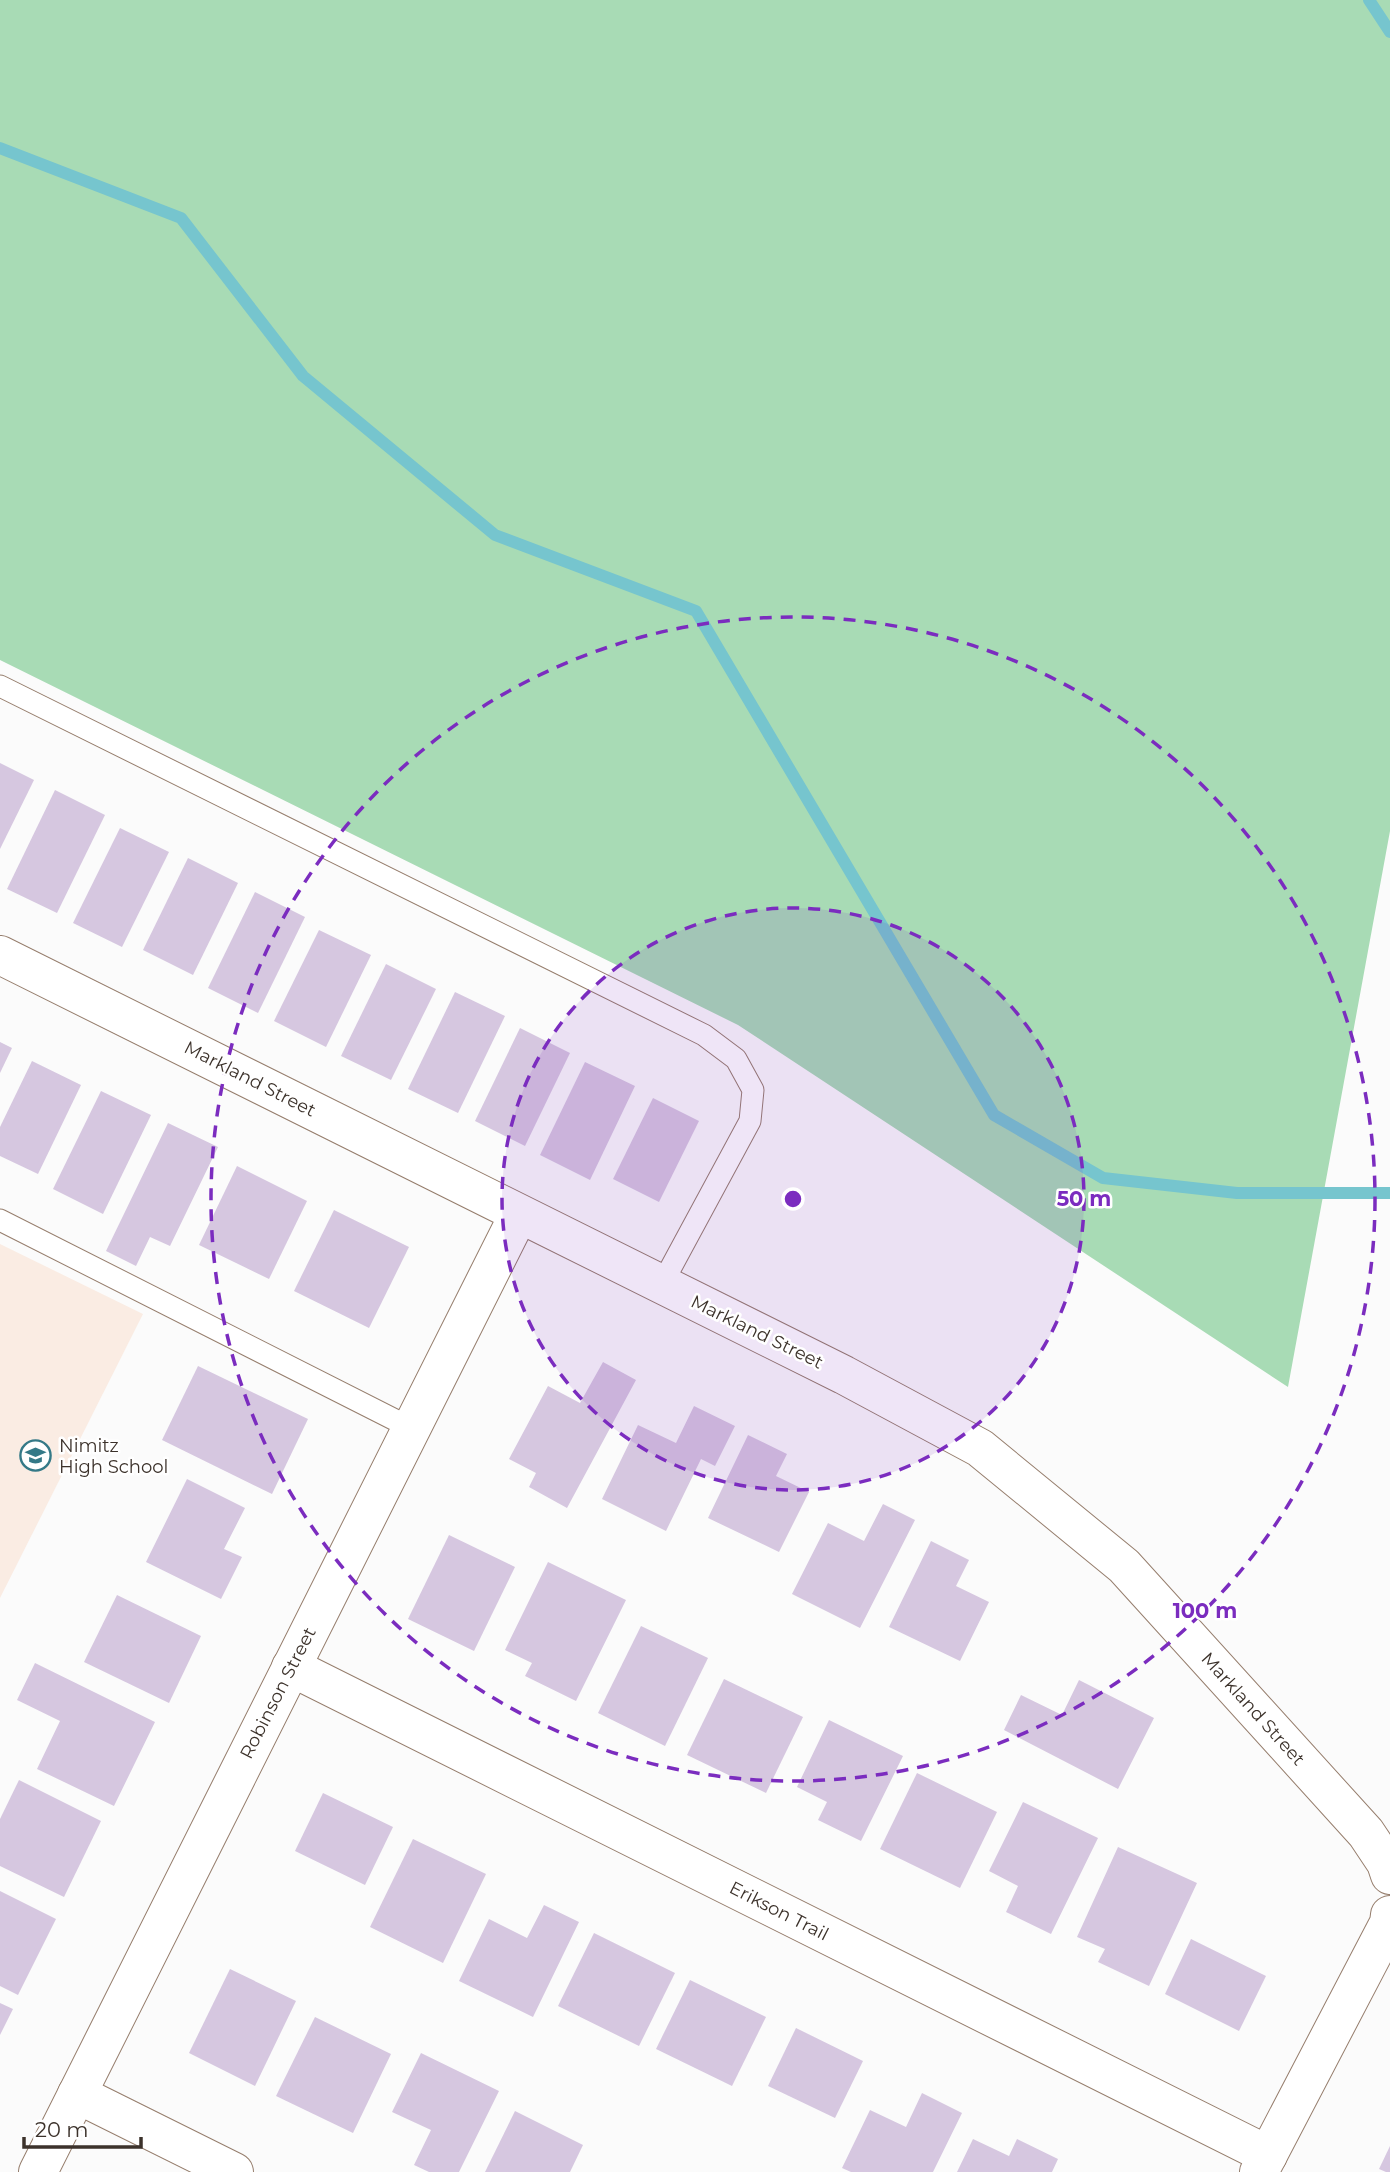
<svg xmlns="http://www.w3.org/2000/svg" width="1390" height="2172" viewBox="0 0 1390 2172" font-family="Montserrat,sans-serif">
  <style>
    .built { fill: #faece3 }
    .green { fill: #a8dbb5 }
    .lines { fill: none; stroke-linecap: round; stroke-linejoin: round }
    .stream { stroke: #76c5ce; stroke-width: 12 }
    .building { fill: #d6c7e0 }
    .service-casing { stroke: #967e6d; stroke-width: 23 }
    .minor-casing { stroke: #967e6d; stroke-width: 40 }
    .service { stroke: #fff; stroke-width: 21 }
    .minor { stroke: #fff; stroke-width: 38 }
    .ring { fill: none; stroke: #7b2cbf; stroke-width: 3.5; stroke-dasharray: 12 9 }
    .labels { text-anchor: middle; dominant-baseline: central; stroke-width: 5; stroke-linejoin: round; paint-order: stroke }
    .street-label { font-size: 18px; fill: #3c322b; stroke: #fff }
    .poi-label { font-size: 18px; fill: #3c322b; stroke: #fff; text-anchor: start }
    .centre { fill: #7b2cbf; stroke: #fff; stroke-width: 3.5 }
    .ring-label { font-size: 21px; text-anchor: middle; font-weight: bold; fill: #7b2cbf; stroke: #fff; stroke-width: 5; stroke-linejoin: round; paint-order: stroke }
  </style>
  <rect width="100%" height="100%" fill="#fbfbfb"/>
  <path class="built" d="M0 1244 143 1314 0 1598Z"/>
  <path class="green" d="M0 0H1390V831L1288 1387 738 1025 0 660Z"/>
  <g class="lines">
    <g class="stream">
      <path d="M1369 0 1390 32"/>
      <path d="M0 148 181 218 303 376 495 535 696 611 994 1115 1103 1178 1237 1193H1390"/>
    </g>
  </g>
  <g class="building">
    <path d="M0 763 34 780 0 849Z"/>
    <path d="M55 790 105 815 57 913 7 889Z"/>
    <path d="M120 828 169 852 122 947 73 923Z"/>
    <path d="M188 858 238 883 193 975 143 950Z"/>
    <path d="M255 892 305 917 258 1013 208 988Z"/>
    <path d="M319 930 371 955 326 1047 274 1021Z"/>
    <path d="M386 964 436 989 391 1080 341 1056Z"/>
    <path d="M455 992 505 1016 458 1113 408 1089Z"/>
    <path d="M520 1028 570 1053 525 1146 475 1121Z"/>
    <path d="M0 1042 12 1048 0 1073Z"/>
    <path d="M32 1061 81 1085 38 1174 0 1156V1127Z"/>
    <path d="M585 1062 635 1086 590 1180 540 1155Z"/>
    <path d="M101 1091 151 1115 103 1214 53 1189Z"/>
    <path d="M653 1098 699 1121 659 1202 613 1179Z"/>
    <path d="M168 1123 218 1147 170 1246 150 1237 136 1266 106 1251Z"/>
    <path d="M237 1166 307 1201 269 1279 199 1245Z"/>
    <path d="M334 1210 409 1247 369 1328 294 1291Z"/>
    <path d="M603 1362 636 1380 567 1508 529 1487 536 1473 509 1459 548 1386 580 1403Z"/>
    <path d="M198 1366 308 1419 272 1494 162 1440Z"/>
    <path d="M694 1406 735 1426 715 1466 701 1459 666 1531 602 1499 638 1425 676 1443Z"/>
    <path d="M748 1435 787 1454 776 1476 809 1492 779 1552 708 1518Z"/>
    <path d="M187 1479 245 1508 224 1549 242 1557 221 1599 146 1562Z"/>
    <path d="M883 1504 915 1520 860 1628 792 1594 828 1523 864 1541Z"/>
    <path d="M449 1535 515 1567 474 1651 408 1619Z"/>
    <path d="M931 1541 969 1560 956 1586 989 1602 960 1661 889 1627Z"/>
    <path d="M548 1562 626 1600 576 1701 525 1676 532 1663 505 1650Z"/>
    <path d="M117 1595 201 1636 169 1703 84 1662Z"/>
    <path d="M641 1626 708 1658 665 1746 598 1713Z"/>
    <path d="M35 1663 155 1722 114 1806 37 1769 60 1721 17 1700Z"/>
    <path d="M724 1679 803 1717 766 1793 687 1755Z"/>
    <path d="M1079 1680 1154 1718 1118 1789 1004 1730 1021 1695 1062 1715Z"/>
    <path d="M829 1720 903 1756 861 1841 818 1820 827 1802 797 1787Z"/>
    <path d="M917 1773 997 1812 960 1888 880 1849Z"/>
    <path d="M19 1780 101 1821 64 1897 0 1866V1819Z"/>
    <path d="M323 1793 393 1827 365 1885 295 1851Z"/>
    <path d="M1023 1802 1098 1838 1051 1934 1006 1912 1018 1886 989 1871Z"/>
    <path d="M413 1839 486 1874 443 1963 370 1927Z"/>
    <path d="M1118 1847 1197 1883 1149 1986 1098 1962 1105 1949 1077 1937Z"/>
    <path d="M0 1891 56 1919 18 1995 0 1986Z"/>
    <path d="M544 1905 579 1922 533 2017 459 1981 489 1919 527 1938Z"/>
    <path d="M594 1933 675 1973 639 2046 558 2006Z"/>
    <path d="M1191 1939 1266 1976 1239 2031 1165 1994Z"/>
    <path d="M230 1969 296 2001 255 2086 189 2053Z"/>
    <path d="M690 1980 766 2017 732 2086 656 2049Z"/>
    <path d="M0 2003 13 2009 0 2035Z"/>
    <path d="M315 2017 391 2054 353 2133 276 2096Z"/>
    <path d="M796 2028 863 2061 835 2118 768 2086Z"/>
    <path d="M421 2053 499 2091 459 2172H429L414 2165 431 2130 392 2112Z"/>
    <path d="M922 2093 962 2113 933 2172H851L842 2168 870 2110 906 2127Z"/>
    <path d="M515 2111 583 2145 570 2172H485Z"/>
    <path d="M973 2139 1009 2156 1017 2139 1058 2159 1052 2172H957Z"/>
    <path d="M1390 2146V2172H1386L1379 2169Z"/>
  </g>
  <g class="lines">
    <defs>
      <g id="service">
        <path d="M0 686 704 1035 736 1059 753 1090 750 1121 662 1284"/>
        <path d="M0 1220 411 1428"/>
      </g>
      <g id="minor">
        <path d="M0 955 844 1375 980 1448 1124 1566 1366 1833 1386 1863 1390 1875"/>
        <path d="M291 1667 1268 2155"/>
        <path d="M77 2094 234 2172"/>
        <path d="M38 2172 519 1214"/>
        <path d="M1259 2172 1389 1923 1390 1915"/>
      </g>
    </defs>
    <use href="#service" class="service-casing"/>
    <use href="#minor" class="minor-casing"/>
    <use href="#service" class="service"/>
    <use href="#minor" class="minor"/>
  </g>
  <circle cx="793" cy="1199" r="291" fill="#7b2cbf" fill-opacity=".12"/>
  <g class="ring">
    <circle cx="793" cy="1199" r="291"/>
    <circle cx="793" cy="1199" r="582"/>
  </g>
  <defs>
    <symbol id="school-ring" viewBox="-11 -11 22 22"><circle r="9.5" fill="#fff" stroke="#347987" stroke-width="1.5"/><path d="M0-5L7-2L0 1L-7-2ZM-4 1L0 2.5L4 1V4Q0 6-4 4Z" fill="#347987"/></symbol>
  </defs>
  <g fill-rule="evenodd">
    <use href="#school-ring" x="18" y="1438" width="35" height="35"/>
  </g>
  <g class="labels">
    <g class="street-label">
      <text transform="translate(250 1079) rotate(27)">Markland Street</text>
      <text transform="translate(757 1332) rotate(26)">Markland Street</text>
      <text transform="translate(278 1693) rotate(-63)">Robinson Street</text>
      <text transform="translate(1253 1709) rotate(48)">Markland Street</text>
      <text transform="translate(779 1911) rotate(27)">Erikson Trail</text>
    </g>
    <g class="poi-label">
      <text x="59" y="1446">Nimitz<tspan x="59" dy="21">High School</tspan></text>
    </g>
  </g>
  <circle cx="793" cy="1199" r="10" class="centre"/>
  <g class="ring-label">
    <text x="1084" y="1206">50 m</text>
    <text x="1205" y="1618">100 m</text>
  </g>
  <path d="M24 2137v10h117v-10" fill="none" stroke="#3c322b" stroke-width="3.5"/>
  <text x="35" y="2137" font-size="21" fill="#3c322b" stroke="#ffffff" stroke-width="5" paint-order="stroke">20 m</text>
</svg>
